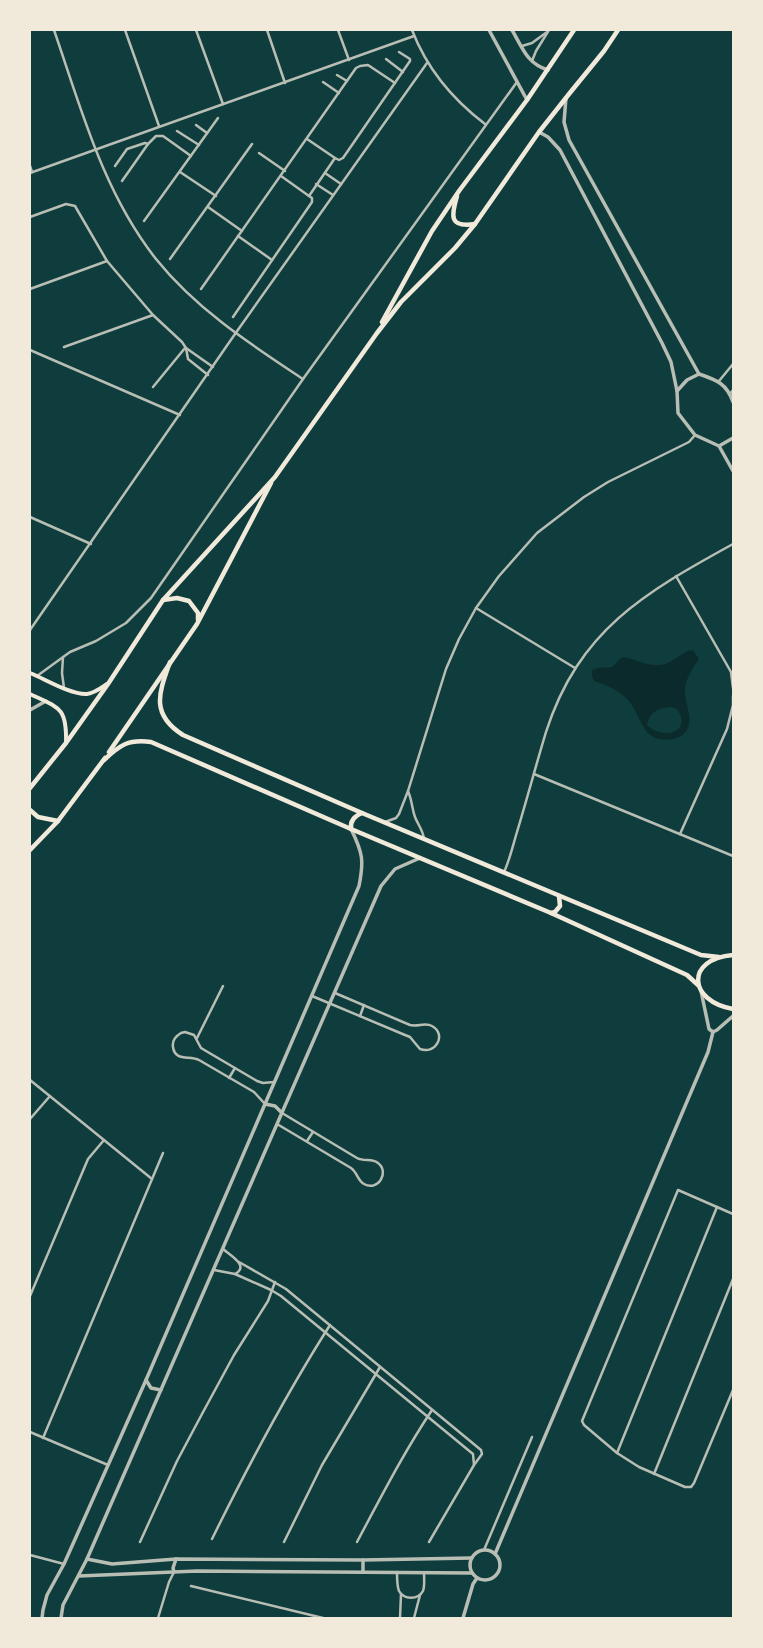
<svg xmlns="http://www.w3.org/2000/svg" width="763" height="1648" viewBox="0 0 763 1648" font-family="Rubik,sans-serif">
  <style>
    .water { fill: #0a2a2b; fill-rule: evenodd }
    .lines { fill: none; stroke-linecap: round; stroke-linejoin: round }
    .minor { stroke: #b8beb3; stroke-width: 2.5 }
    .tertiary { stroke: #b8beb3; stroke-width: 3.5 }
    .secondary { stroke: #f1e9da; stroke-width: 4 }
    .primary { stroke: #f1e9da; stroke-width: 4.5 }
  </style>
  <rect width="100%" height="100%" fill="#0f3d3e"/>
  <path class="water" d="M693 650 699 659C693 667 686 678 685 689 684 703 694 717 687 730 683 736 678 738 672 739 641 744 643 717 628 700 619 690 606 685 594 681L592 676V670L597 668 612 667 622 657C635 658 644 666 659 665 672 665 681 651 693 650ZM671 707 677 709C693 732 663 741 647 725 649 712 658 708 671 707Z"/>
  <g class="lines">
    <g class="minor">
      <path d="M54 30C81 108 103 192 156 259 196 309 250 344 303 379"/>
      <path d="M125 30 159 126"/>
      <path d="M196 30 223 104"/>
      <path d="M267 30 285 83"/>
      <path d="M338 30 349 60"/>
      <path d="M412 30C427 69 452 99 485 124"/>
      <path d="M522 46 532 43 547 32"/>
      <path d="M386 59 403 72"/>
      <path d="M532 61 536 51 549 30"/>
      <path d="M337 75 347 81"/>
      <path d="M323 82 339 93"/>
      <path d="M196 125 207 133"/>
      <path d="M177 131 199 145"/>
      <path d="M307 139 335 158"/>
      <path d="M259 153 285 171"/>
      <path d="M30 166 32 172"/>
      <path d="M115 166 127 149 145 143 148 144"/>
      <path d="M180 172 216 196"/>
      <path d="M30 173 414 36"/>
      <path d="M325 173 341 184"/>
      <path d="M281 176 309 196"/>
      <path d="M122 181 148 144 156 136H163L191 156"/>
      <path d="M316 184 333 195"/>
      <path d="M208 207 242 231"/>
      <path d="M30 217 66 204 75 206 107 261 153 315 182 342 186 348 188 359 208 375"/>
      <path d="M144 221 218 118"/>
      <path d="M238 236 272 260"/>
      <path d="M170 259 252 144"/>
      <path d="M30 289 107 261"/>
      <path d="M201 289 356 68 360 66 368 65 395 83"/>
      <path d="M233 317 312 202V198L309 196 335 158 339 160 343 158 410 61V59L399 52"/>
      <path d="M64 347 153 315"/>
      <path d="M186 348 213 367"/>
      <path d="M30 350 180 415"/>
      <path d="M719 381 733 364"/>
      <path d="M153 387 185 348"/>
      <path d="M730 394 733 390"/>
      <path d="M30 517 91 544"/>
      <path d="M676 576 731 672 733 688"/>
      <path d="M476 608 575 668"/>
      <path d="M30 630 235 334 427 63"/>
      <path d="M63 657 62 673 64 688"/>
      <path d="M37 676 70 652 96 641 126 623 151 598 303 379 517 82"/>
      <path d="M534 774 733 856"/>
      <path d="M408 791C412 800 412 809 415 817 418 825 423 830 424 839"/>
      <path d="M385 822 396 818 399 814 408 791 446 669 459 639 476 608 499 576 537 533 584 497 608 482 689 442 695 435"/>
      <path d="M680 834 727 729 733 705V696"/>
      <path d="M504 872C510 859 513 845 517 832 527 799 536 765 546 732 579 630 644 593 733 544"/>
      <path d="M312 996 405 1035 410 1037 420 1049C436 1055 447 1034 432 1026 425 1022 418 1027 410 1025L335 993"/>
      <path d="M360 1016 364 1005"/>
      <path d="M197 1038 223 986"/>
      <path d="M229 1078 235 1068"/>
      <path d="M30 1080 152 1179"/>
      <path d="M265 1104 254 1092 199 1060C190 1055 175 1062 173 1047 172 1041 176 1036 181 1033L185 1032 194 1035 201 1048 206 1051 257 1081 263 1083 274 1082"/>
      <path d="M30 1119 50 1096"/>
      <path d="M277 1124 351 1168C357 1172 358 1181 364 1184 378 1192 390 1172 378 1163 372 1158 364 1162 357 1158L282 1113"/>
      <path d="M307 1141 313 1132"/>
      <path d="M733 1214 678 1190 582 1421 584 1425 617 1453 639 1467 685 1487H691L694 1483 733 1390"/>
      <path d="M239 1262 286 1289 481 1450 482 1454 474 1465 429 1542"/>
      <path d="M214 1270 235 1274C250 1266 230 1255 223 1249"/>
      <path d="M235 1274 271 1290 281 1296 473 1454 474 1465"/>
      <path d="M30 1296 88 1159 104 1140"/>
      <path d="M30 1432 108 1465"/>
      <path d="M43 1438 163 1153"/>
      <path d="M617 1453 717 1207"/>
      <path d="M654 1474 733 1279"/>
      <path d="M212 1539C248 1466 286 1394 330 1325"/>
      <path d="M140 1542 177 1461 202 1414 234 1355 268 1301 275 1282"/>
      <path d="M284 1542 322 1465 380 1367"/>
      <path d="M357 1542C381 1497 404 1452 432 1410"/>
      <path d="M484 1550 532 1437"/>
      <path d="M30 1555 64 1564"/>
      <path d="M397 1572C397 1578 397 1586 399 1591 404 1600 418 1600 423 1591 425 1586 424 1578 424 1573"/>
      <path d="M191 1586 323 1618"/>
      <path d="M158 1618 169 1582 174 1572"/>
      <path d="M400 1618 401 1594"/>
      <path d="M414 1618 420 1595"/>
    </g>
    <g class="tertiary">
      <path d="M489 30 527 100"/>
      <path d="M512 30C522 47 527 64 548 70"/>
      <path d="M566 98 564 122 569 140 699 374"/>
      <path d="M539 132 548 137 560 150 662 343 671 362 677 391"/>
      <path d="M733 402C727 384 717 380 699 374L687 380 677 391 678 413 695 435 719 446 733 438"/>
      <path d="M719 446 733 471"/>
      <path d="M30 710 46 701"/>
      <path d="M701 991 709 1029 713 1032"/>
      <path d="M265 1104 275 1106 282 1113"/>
      <path d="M146 1380 151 1388 161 1390"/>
      <circle cx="485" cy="1565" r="15"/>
      <path d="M495 1554 708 1052 713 1032 717 1030 733 1016"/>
      <path d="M87 1559 112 1564 176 1559 363 1560 472 1558"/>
      <path d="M174 1572 173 1568 176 1559"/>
      <path d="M363 1572V1560"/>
      <path d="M79 1576 197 1571 472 1573"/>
      <path d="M42 1618 43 1610 47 1595 64 1564 146 1380 359 886C364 861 363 853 351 829"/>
      <path d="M61 1618 63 1605 87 1559 381 886 395 869 420 858"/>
      <path d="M463 1618 473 1584 477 1578"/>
    </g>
    <g class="secondary">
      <path d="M30 673C45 679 71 695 87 694 95 693 101 688 107 684"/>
      <path d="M30 694C60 708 67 708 66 743"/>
    </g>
    <g class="primary">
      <path d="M457 196C451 216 449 228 475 224"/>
      <path d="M382 322 432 231 459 191 527 100 574 30"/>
      <path d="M163 600 177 598 189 601 198 613V620"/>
      <path d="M170 662C159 693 150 714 183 735L362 813 701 955 719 957"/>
      <path d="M109 752 197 624 271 483"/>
      <path d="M104 760C120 745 128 739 151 742L351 829 551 913 687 975 698 985"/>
      <path d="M30 788 66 743 108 684 163 600 275 477 377 333 401 302 455 248 475 224 539 132 569 94 604 51 618 30"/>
      <path d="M30 810 38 817 58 821"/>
      <path d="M351 829C350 821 354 816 362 813"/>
      <path d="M30 850 58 821 105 758"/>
      <path d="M551 913 555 912 560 906 559 896"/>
      <path d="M733 955C685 959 688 1001 733 1009"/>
    </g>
  </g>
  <rect width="763" height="1648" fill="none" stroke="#f1e9da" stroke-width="62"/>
</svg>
